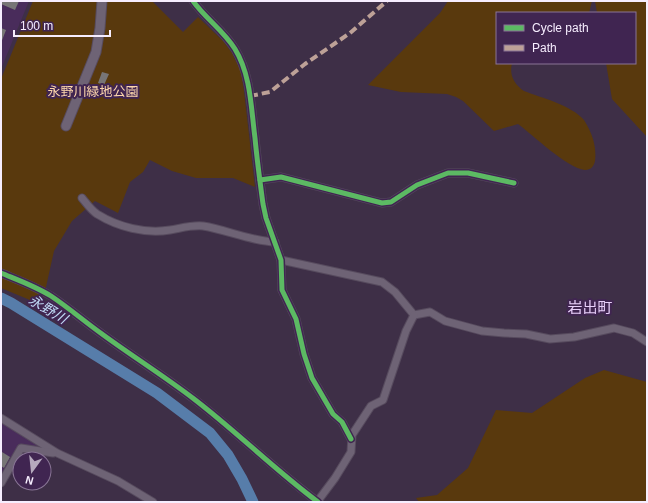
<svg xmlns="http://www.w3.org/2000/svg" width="648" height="503" viewBox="0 0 648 503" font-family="Helvetica,'Noto Sans JP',sans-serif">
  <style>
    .built { fill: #492c5b }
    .green { fill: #59390d }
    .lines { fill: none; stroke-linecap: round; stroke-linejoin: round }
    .river { stroke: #577daa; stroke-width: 11 }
    .building { fill: #777576 }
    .minor-casing { stroke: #574b5e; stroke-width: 9 }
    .tertiary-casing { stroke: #574b5e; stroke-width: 11 }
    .minor { stroke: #6e6375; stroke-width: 7 }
    .tertiary { stroke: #6e6375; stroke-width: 9 }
    .quiet { stroke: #bda197; stroke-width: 4; stroke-dasharray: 8 4; stroke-linecap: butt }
    .cycleway-casing { stroke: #402551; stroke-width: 8 }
    .cycleway { stroke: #5cba63; stroke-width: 5 }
    .labels { text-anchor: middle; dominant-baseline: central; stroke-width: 4; stroke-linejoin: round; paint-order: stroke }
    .park-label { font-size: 13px; fill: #fdd7ac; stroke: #402551 }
    .water-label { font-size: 14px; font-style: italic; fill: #bfd8f4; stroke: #402551 }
    .quarter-label { font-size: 15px; fill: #e8cffa; stroke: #402551 }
  </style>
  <rect width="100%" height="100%" fill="#3e2f47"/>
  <g class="built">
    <path d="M1 1H29L1 69Z"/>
    <path d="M1 419 48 449 18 447 1 478Z"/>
  </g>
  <g class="green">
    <path d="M33 1H152L183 32 198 17 223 41 232 53 241 72 244 91 255 187 233 178H196L172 171 150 160 143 172 130 182 118 213 95 201 72 221 54 251 42 305 1 288V79Z"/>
    <path d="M448 1H592L589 13H497V63H512C509 75 514 84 524 91 542 98 571 105 584 120 588 126 591 133 593 139 595 146 596 154 595 161 594 166 591 170 585 170 567 168 533 135 518 124L494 131 463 101 456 97 447 94 401 92 368 85 440 13Z"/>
    <path d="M595 1H647V137L612 99 606 63H635V13H597Z"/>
    <path d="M604 370 647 382V502H419L416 498 437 495 468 468 496 410 532 413 585 378Z"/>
  </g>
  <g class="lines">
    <path class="river" d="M1 298 11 303 157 393 210 433 228 455 242 479 253 502"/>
  </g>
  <g class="building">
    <path d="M1 1H19L15 10 1 4Z"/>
    <path d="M1 28 6 30 1 43Z"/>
    <path d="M102 72 109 74 104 85 98 83Z"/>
    <path d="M2 452 10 457 4 468 1 466V455Z"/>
  </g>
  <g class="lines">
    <defs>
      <g id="minor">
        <path d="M193 1C205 18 224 31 235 49 251 75 251 108 255 138 257 160 260 182 263 204L266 218 281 260 282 290 296 319 304 354 312 378 333 414 342 422 351 439"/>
        <path d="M260 180 281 177 382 203 391 202 417 185 448 173H468L514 183"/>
        <path d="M82 198C87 204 91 210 97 214 118 227 145 234 170 230 182 228 191 225 203 226 228 230 250 241 275 242"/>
        <path d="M281 260 382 282 395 292 414 315"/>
        <path d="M1 273C18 280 35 286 51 296 69 308 85 322 102 334 132 356 164 376 194 399 237 432 275 470 318 502"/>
        <path d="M414 315 430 312 445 321 482 331 504 333 526 334 550 339 574 337 614 328 633 333 647 342"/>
        <path d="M1 418 57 453 118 481 153 502"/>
        <path d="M1 483 21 448 53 453"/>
        <path d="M317 502 335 478 351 452 352 435 371 406 383 400 406 331 414 315"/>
      </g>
      <path id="tertiary" d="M66 126 96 52 100 28 102 1"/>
    </defs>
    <use href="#minor" class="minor-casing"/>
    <use href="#tertiary" class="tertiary-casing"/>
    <use href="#minor" class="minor"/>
    <use href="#tertiary" class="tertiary"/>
    <path class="quiet" d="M250 96 270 92 305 64 350 33 387 1"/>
    <defs>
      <g id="cycleway">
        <path d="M193 1C205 18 224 31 235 49 251 75 251 108 255 138 257 160 260 182 263 204L266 218 281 260 282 290 296 319 304 354 312 378 333 414 342 422 351 439"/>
        <path d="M260 180 281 177 382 203 391 202 417 185 448 173H468L514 183"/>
        <path d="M1 273C18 280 35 286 51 296 69 308 85 322 102 334 132 356 164 376 194 399 237 432 275 470 318 502"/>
      </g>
    </defs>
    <use href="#cycleway" class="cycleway-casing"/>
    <use href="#cycleway" class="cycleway"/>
  </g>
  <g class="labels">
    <g class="park-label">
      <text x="93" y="91">永野川緑地公園</text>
    </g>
    <g class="water-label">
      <text transform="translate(48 309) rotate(31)">永野川</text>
    </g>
    <g class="quarter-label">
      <text x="590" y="307">岩出町</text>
    </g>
  </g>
  <rect width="648" height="503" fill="none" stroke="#f6edfe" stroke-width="4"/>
  <rect x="496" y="12" width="140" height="52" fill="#402551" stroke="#897596"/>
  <rect x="504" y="25" width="20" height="6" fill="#5cba63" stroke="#897596"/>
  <text x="532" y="32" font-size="12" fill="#f6edfe">Cycle path</text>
  <rect x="504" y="45" width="20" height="6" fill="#bda197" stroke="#897596"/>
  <text x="532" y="52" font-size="12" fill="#f6edfe">Path</text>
  <g transform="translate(32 471) rotate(195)"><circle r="19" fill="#402551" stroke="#897596"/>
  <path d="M0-3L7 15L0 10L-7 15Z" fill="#b6aabe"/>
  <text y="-6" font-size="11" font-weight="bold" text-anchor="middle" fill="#f6edfe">N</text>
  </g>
  <path d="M14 30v6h96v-6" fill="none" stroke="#f6edfe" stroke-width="2"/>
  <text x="20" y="30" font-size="12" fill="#f6edfe" stroke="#402551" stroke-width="3" paint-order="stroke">100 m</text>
</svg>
